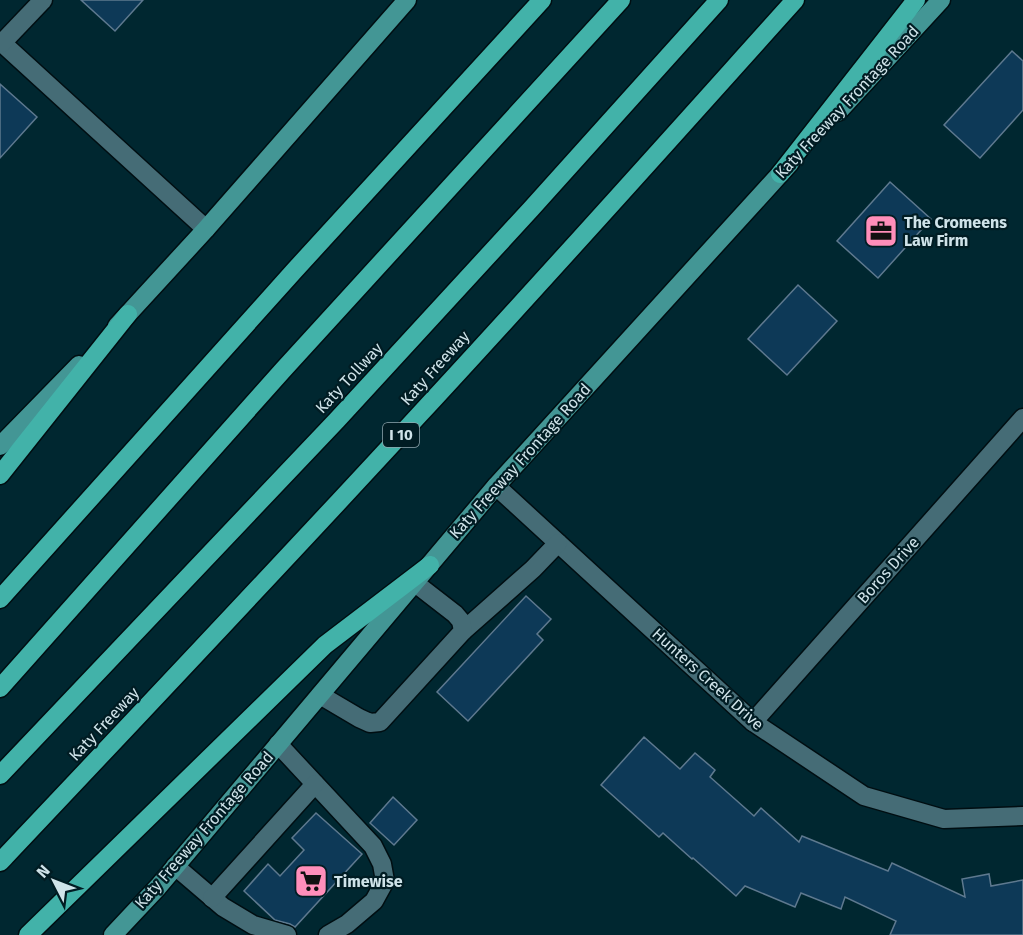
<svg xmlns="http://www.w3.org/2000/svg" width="1023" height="935" viewBox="0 0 1023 935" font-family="'Fira Sans',sans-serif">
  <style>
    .building { fill: #0d3957; stroke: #5e798f; stroke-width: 1.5 }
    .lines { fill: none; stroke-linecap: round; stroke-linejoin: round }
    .minor-casing { stroke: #000e12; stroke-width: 21 }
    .major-casing { stroke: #000e12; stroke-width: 21 }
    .highway-casing { stroke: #000e12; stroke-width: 21 }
    .minor { stroke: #456c76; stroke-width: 18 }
    .major { stroke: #439695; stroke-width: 18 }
    .highway { stroke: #42b2a9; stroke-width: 18 }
    .labels { text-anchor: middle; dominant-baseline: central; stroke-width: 4.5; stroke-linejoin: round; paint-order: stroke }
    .shield { fill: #001c23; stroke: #91a7ae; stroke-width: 1.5 }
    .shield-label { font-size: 15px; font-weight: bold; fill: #cfe3e9 }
    .street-label { font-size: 16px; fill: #cfe3e9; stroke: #001c23 }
    .poi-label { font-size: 16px; font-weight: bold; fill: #cfe3e9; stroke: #001c23; text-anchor: start }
  </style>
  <rect width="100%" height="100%" fill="#002730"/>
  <g class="building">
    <path d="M81 0H143L115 31Z"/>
    <path d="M1012 51 1023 61V110L980 158 944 125Z"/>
    <path d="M0 84 37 117 0 158Z"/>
    <path d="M890 182 931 219 878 278 837 241Z"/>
    <path d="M798 285 837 321 787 375 748 339Z"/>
    <path d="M526 596 551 619 537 634 543 640 468 721 437 692Z"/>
    <path d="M644 737 680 769 695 753 715 770 710 777 754 816 761 808 799 842 802 836 888 871 892 863 965 897 962 879 989 874 991 886 1023 880V935H890L896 921 845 897 841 909 801 893 795 907 745 886 736 896 693 858 692 859 663 833 659 837 601 785Z"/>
    <path d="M393 797 417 820 394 845 370 823Z"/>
    <path d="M316 813 362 854 295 927 290 924 275 920 244 891 268 864 280 876 304 850 292 838Z"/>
  </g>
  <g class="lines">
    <defs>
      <g id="minor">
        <path d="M0 41 206 229"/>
        <path d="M2 43 43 0"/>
        <path d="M496 486 753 722 864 796 944 819 1023 816"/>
        <path d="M463 631 533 569 558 543"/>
        <path d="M320 695 359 718 370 723 380 722 463 631 461 621 455 614 415 583"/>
        <path d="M753 722 1023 418"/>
        <path d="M278 744 373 846 382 864 385 881 374 901 347 924 328 935"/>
        <path d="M175 866 223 907 253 925 287 935"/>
        <path d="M212 898 315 784"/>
      </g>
      <g id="major">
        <path d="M838 112 941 0"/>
        <path d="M117 326 206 229 407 0"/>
        <path d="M0 446 79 365"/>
        <path d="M113 935 158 887 496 486 790 163"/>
      </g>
      <g id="highway">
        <path d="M780 174 916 0"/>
        <path d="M0 475 128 314"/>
        <path d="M0 599 294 271 542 0"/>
        <path d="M0 688 283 370 621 0"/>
        <path d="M0 775 337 420 531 209 719 0"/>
        <path d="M0 862C140 714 281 565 419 415 546 278 670 139 795 0"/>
        <path d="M28 935 325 645 430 565"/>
      </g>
    </defs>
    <use href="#minor" class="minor-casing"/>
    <use href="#major" class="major-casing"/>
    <use href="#highway" class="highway-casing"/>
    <use href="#minor" class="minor"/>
    <use href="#major" class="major"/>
    <use href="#highway" class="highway"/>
  </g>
  <defs>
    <symbol id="office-square" viewBox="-11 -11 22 22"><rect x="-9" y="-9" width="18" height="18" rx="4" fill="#ff8eba" stroke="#001c23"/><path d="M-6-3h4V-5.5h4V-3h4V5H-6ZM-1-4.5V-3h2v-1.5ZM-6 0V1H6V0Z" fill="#111"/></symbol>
    <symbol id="supermarket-square" viewBox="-11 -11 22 22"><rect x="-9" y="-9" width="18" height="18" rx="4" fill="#ff8eba" stroke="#001c23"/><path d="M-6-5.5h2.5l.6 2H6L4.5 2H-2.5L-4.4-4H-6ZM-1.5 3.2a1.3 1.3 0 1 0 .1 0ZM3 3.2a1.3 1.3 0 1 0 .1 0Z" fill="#111"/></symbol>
  </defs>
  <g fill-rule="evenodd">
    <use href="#office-square" x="862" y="212" width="38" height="38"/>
    <use href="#supermarket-square" x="292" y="862" width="38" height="38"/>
  </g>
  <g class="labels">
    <rect class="shield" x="383" y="423" width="36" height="24" rx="4.5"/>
    <g class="shield-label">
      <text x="401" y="435">I 10</text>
    </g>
    <g class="street-label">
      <text transform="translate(847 102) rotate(-47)">Katy Freeway Frontage Road</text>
      <text transform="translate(435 368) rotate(-48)">Katy Freeway</text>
      <text transform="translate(349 378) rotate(-47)">Katy Tollway</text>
      <text transform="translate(520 461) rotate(-48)">Katy Freeway Frontage Road</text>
      <text transform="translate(888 570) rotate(-48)">Boros Drive</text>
      <text transform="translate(708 679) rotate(42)">Hunters Creek Drive</text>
      <text transform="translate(104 724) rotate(-47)">Katy Freeway</text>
      <text transform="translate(204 830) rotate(-49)">Katy Freeway Frontage Road</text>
    </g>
    <g class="poi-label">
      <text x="904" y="222">The Cromeens<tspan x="904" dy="18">Law Firm</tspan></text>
      <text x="334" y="881">Timewise</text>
    </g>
  </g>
  <g transform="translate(54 881) rotate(312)" stroke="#001c23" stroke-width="4.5" paint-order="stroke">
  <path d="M0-4.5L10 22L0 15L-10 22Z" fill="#cfe3e9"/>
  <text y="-9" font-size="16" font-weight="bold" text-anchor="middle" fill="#cfe3e9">N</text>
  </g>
</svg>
